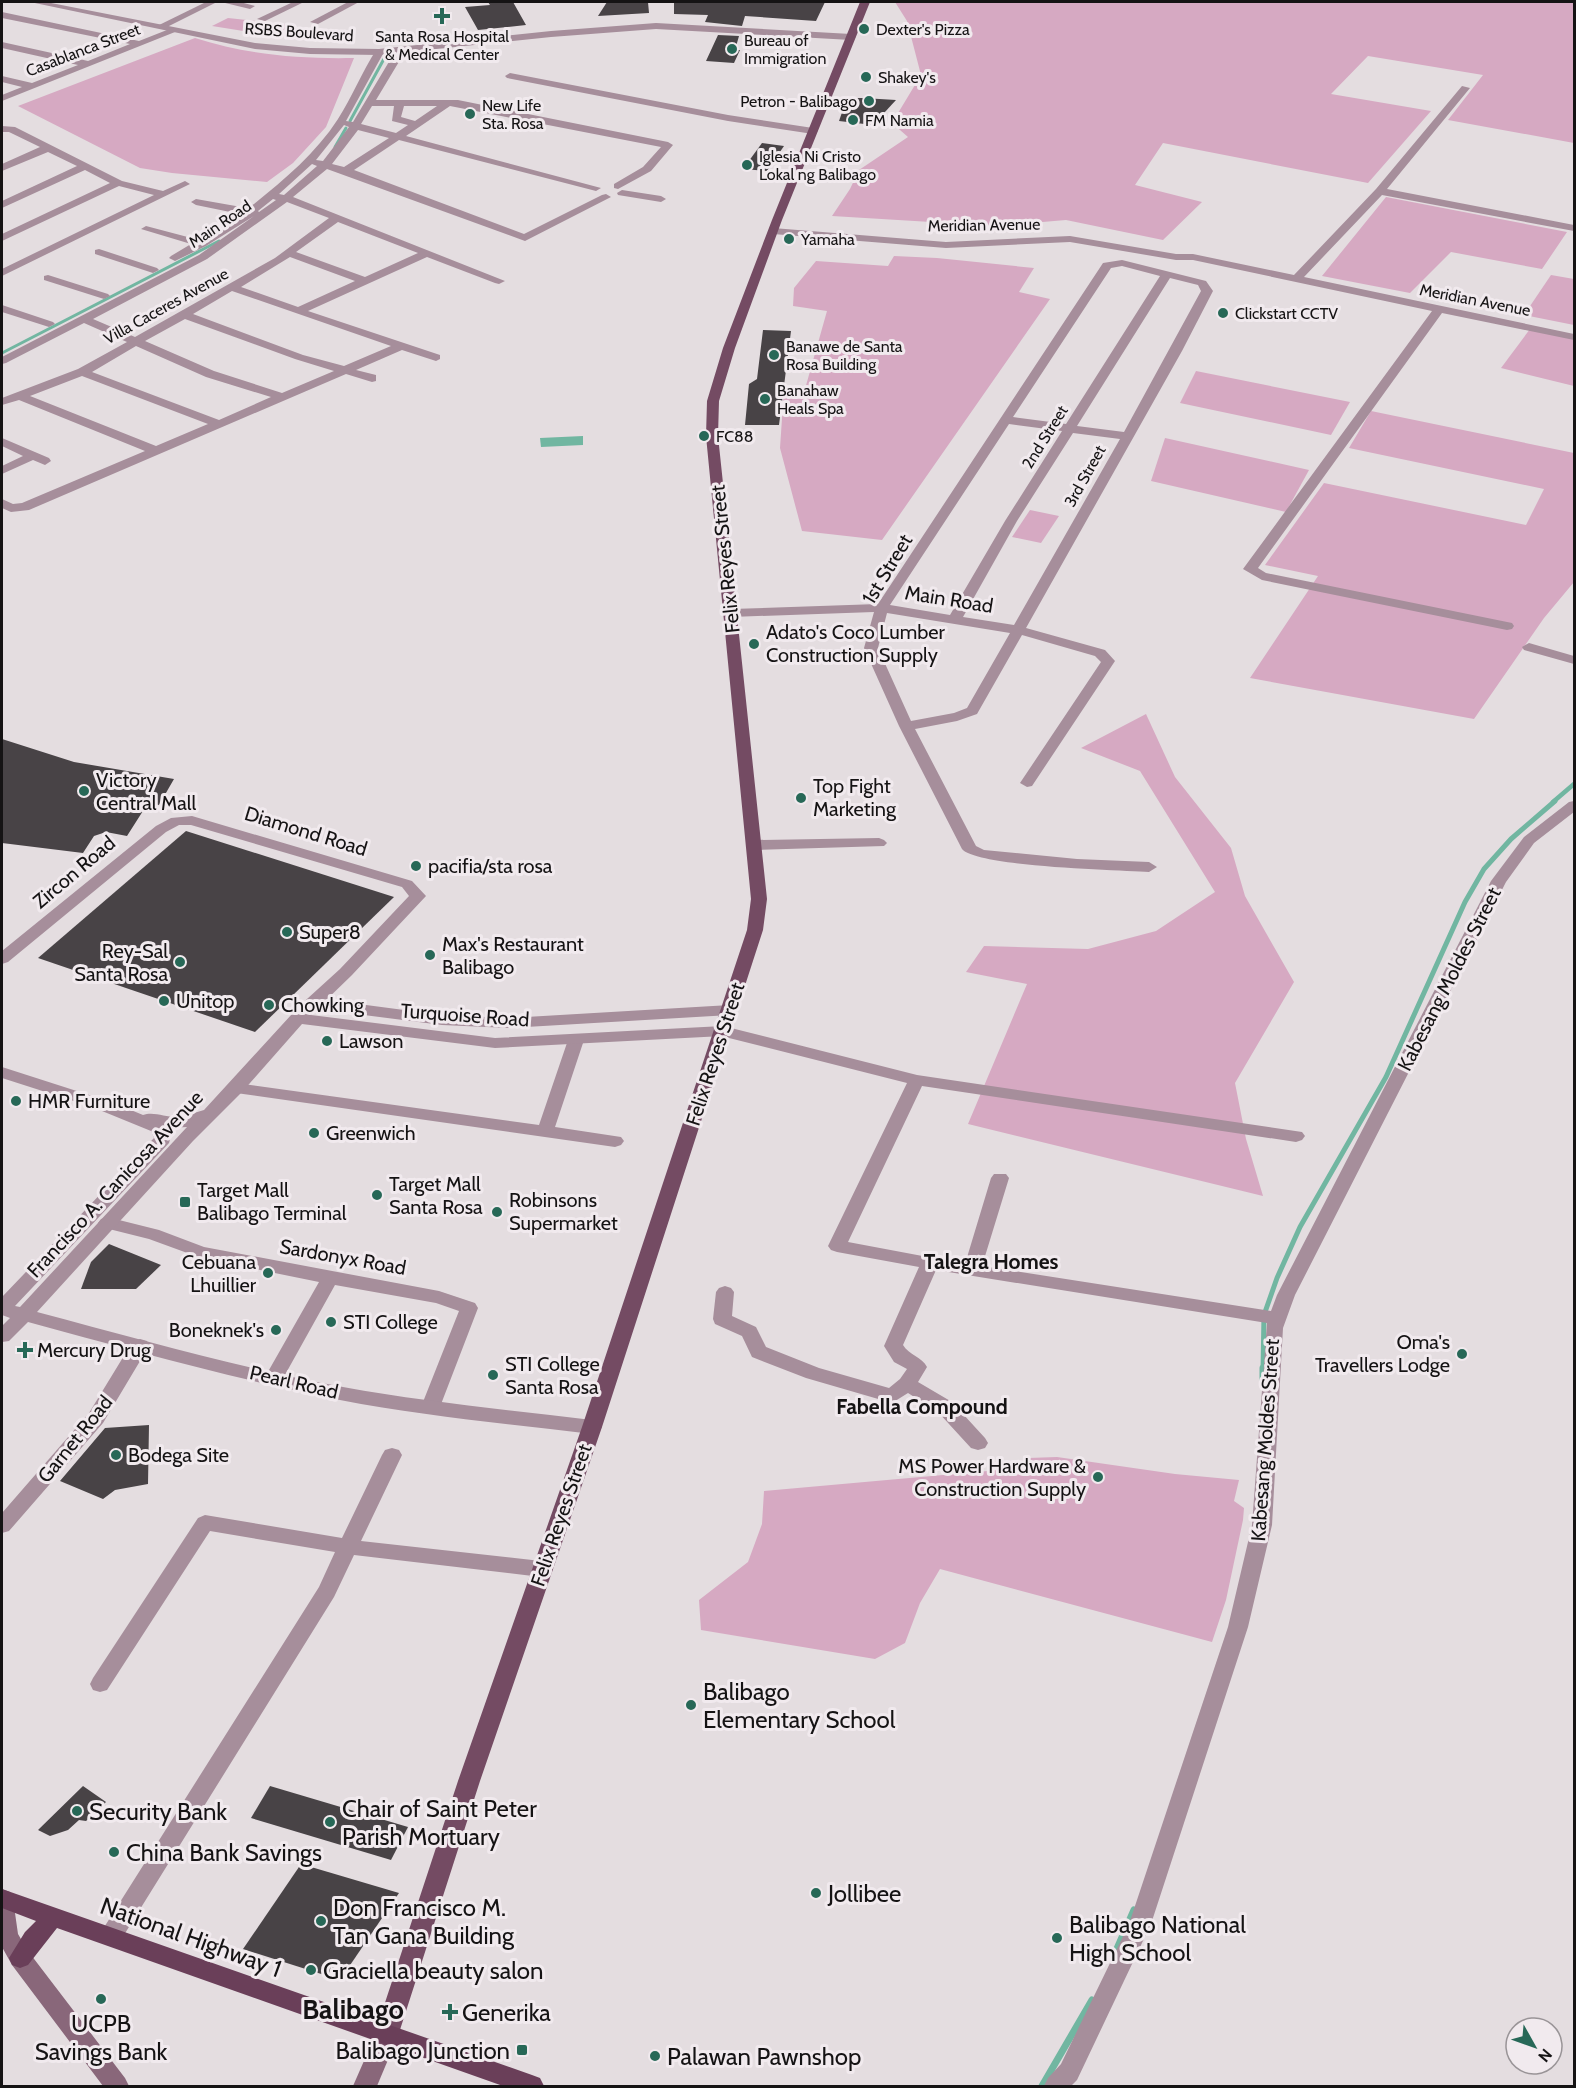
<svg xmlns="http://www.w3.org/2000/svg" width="1576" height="2088" viewBox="0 0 1576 2088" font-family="Cabin,sans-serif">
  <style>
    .green { fill: #d6a9c2 }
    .water { fill: #71b6a1 }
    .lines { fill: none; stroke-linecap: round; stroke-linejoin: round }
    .stream-far3 { stroke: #71b6a1; stroke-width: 3 }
    .stream-far2 { stroke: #71b6a1; stroke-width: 4.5 }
    .stream-far1 { stroke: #71b6a1; stroke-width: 5 }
    .stream { stroke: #71b6a1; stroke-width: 7 }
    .building { fill: #484346 }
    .minor { fill: #a68e9b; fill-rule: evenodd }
    .tertiary { fill: #a68e9b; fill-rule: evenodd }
    .secondary { fill: #89677a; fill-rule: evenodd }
    .primary { fill: #744b63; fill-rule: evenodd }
    .trunk { fill: #6a3f59; fill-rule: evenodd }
    .poi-dot { fill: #276857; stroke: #f1eaee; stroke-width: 2 }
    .labels { text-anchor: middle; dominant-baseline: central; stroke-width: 6; stroke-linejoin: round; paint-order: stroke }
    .far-poi-label { font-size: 16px; fill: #151314; stroke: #f1eaee; text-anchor: start }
    .far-street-label { font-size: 16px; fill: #151314; stroke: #f1eaee }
    .street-label { font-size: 20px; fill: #151314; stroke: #f1eaee }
    .poi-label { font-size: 20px; fill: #151314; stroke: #f1eaee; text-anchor: start }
    .neighbourhood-label { font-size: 21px; font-weight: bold; fill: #151314; stroke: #f1eaee }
    .near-poi-label { font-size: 24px; fill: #151314; stroke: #f1eaee; text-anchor: start }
    .near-street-label { font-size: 24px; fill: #151314; stroke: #f1eaee }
    .near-quarter-label { font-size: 27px; font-weight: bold; fill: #151314; stroke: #f1eaee }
  </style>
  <rect width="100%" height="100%" fill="#e4dde0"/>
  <g class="green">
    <path d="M895 2H1574V143L1448 120 1483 75 1368 56 1331 94 1431 111 1368 183 1163 143 1135 185 1202 202 1163 240 1066 220 997 226 832 216 850 189 859 170 908 137 892 123 921 75 907 21Z"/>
    <path d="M228 18 291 25 276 36 212 26Z"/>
    <path d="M195 38C248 55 299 59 354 58L326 127 293 163 267 182 172 173 140 168 18 106Z"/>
    <path d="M1386 197 1567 232 1542 269 1451 252 1410 293 1322 276Z"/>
    <path d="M894 256 937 258 1034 268 1019 292 1050 299 882 540 802 531 780 448 784 389H805L827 311 793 306 794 288 816 261 888 266Z"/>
    <path d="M1551 275 1574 279V325L1524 315Z"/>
    <path d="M1530 329 1574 338V386L1501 368Z"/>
    <path d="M1196 371 1350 402 1331 435 1180 403Z"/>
    <path d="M1371 411 1574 453V582L1544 618 1474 719 1250 678 1318 576 1265 565 1324 483 1526 525 1544 489 1349 448Z"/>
    <path d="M1165 438 1309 470 1286 512 1151 481Z"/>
    <path d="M1030 510 1059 516 1041 543 1012 537Z"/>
    <path d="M1146 714 1175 777 1231 848 1245 896 1294 982 1235 1083 1246 1139 1263 1196 968 1124 1027 984 966 972 984 946 1088 949 1156 931 1215 892 1140 771 1081 748Z"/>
    <path d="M1057 1457 1175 1474 1239 1480 1234 1501 1244 1508 1243 1520 1226 1600 1212 1642 940 1569 920 1603 905 1643 875 1659 701 1630 699 1600 748 1562 762 1524 764 1491 999 1470 1028 1458Z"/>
  </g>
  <path class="water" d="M583 436V445L541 447 540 438Z"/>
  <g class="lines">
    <g class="stream-far3">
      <path d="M350 121 385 57"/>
      <path d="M335 147 346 128"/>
      <path d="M2 353 219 241"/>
    </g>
    <path class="stream-far2" d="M1553 802 1574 784"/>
    <path class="stream-far1" d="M1263 1370 1264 1315 1277 1278 1300 1227 1386 1077 1465 902 1484 869 1511 839 1555 801"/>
    <g class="stream">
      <path d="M1263 1368V1381"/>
      <path d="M1116 1951 1134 1910"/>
      <path d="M1042 2086 1092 2000"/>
    </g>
  </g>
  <g class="building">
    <path d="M488 2H513L526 25 478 30 465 7 490 5Z"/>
    <path d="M607 2H648L649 13 598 16Z"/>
    <path d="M674 2H825L816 21 745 16 742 26 705 22 708 15 674 14Z"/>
    <path d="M718 35 739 36 735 50H740L734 63 706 61Z"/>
    <path d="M847 98H863L896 100 873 125 839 121Z"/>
    <path d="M762 143 784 146 767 171 743 169Z"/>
    <path d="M763 330 791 331 779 425H745L749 384 757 379Z"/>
    <path d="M2 739 74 762 174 779 159 805 148 803 127 836 106 832 94 836 83 853 2 843Z"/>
    <path d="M186 831 394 897 255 1032 38 958Z"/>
    <path d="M109 1244 161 1265 136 1289H81L91 1262Z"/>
    <path d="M149 1425 148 1484 115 1490 103 1499 60 1481 105 1428Z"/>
    <path d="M83 1786 106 1802 86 1821 79 1820 68 1830 50 1836 38 1830Z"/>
    <path d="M270 1786 408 1827 391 1860 251 1818Z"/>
    <path d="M301 1864 399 1893 340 1980 243 1949Z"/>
  </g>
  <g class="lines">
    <g class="minor">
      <path d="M206 2H217L163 29 155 27Z"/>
      <path d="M221 2H240L255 6 250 9Z"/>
      <path d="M293 2H304L265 21 257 19Z"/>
      <path d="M348 2H359L318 24 310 22Z"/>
      <path d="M2 12 139 41 172 28 180 30 2 101V95L22 87 2 82V76L32 83 78 65 2 48V42L88 61 130 44 2 18Z"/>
      <path d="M401 47 406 50 376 100H458L668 142 673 145 651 171 618 189 614 188V184L643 167 661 147 450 106 406 136 601 188 596 191 399 140 354 170 524 234 602 195 606 194 611 197 525 241 327 169 293 197 505 281 499 284 495 283 427 257 308 311 440 355V359L436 361 402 350 356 370 376 375V381L372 382 346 374 29 510 11 512 2 508V499L13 504 22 503 145 451 19 400 2 405V398L78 369 127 342 84 323 6 363 2 364V357L199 255 254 216 206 246 175 261 169 258 171 256 191 244 141 229 146 226 199 240 240 214 196 205 191 202 196 199 247 208 254 204C285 179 316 153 338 119 352 97 362 72 376 50L384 52 346 121 353 122 396 50ZM372 106H394L392 121 408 125 396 133 361 124ZM404 106H437L415 121 401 117ZM344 125 349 127 323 161 316 160ZM358 130 389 138 344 167 332 164ZM312 164 317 166 284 195 279 194ZM273 199 276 200 259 212 258 211ZM287 202 329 218 275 258 135 337 93 319 207 259ZM338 222 418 253 365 277 296 252ZM290 257 355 281 298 307 241 287ZM232 291 391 346 344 366 303 355 193 314ZM185 319 295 359 334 371 282 393 214 371 145 341ZM136 346 206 377 271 397 219 420 92 372ZM82 376 208 424 156 446 30 396Z"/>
      <path d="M510 73 728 115 813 128 818 131 813 134 728 121 507 78 505 76Z"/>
      <path d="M1462 86 1470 88 1387 189 1574 225V231L1382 195 1304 277 1574 334V340L1442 313 1258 568 1266 573 1512 623 1514 626 1512 629 1507 630 1262 580 1243 569 1432 311 1193 260H1176L1070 242 946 248 773 234 768 231 773 228 946 242 1070 236 1176 254H1193L1294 275 1376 189Z"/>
      <path d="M2 126 15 127 122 181 163 191 185 181 190 184 2 276V269L154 195 119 186 2 241V234L110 183 85 170 2 208V201L77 166 48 152 2 171V164L40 147 9 132H2Z"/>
      <path d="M622 190 661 196 666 199 661 202 618 195 617 193Z"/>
      <path d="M99 249 157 268 159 270 153 273 95 254V250Z"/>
      <path d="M1122 260 1206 281 1213 291 1182 351 1026 628 1105 650 1115 661 1032 786 1027 787 1020 783 1101 662 1095 656 1022 635 977 714 957 721 915 729 976 846 984 850 1077 859 1149 862 1157 867 1149 872C1119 870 977 867 962 849L899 726 864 648 874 612 731 617 724 613 731 609 878 604 1103 263ZM1122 266 1160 276 1066 424 1013 417 1111 268ZM1170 278 1198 285 1201 291 1124 432 1077 426ZM1009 424 1062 431 1005 521 950 615 890 605ZM1073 433 1120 439 1014 625 963 617 1017 521ZM887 613 1010 633 967 708 954 713 911 721 878 648Z"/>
      <path d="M48 275 108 294 110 296 104 299 44 280V276Z"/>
      <path d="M2 305 53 322 55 324 49 327 2 312Z"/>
      <path d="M2 438 49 458 51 461 45 465 33 460 2 474V466L23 456 2 446Z"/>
      <path d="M1529 643 1574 656V664L1524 650 1522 647Z"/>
      <path d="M1574 801V812L1534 843 1506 882 1295 1295 1283 1328 1272 1525 1248 1627 1151 1924 1077 2080 1071 2086H1044L1048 2078 1061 2064 1129 1924 1228 1627 1252 1525 1267 1323 936 1270 903 1345C909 1355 922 1357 927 1367L918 1382 952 1402 985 1438 988 1443 985 1448 978 1450 971 1448 938 1412 908 1393 892 1403 806 1378 752 1357 742 1336 715 1324 713 1319 716 1292 719 1288 725 1286 731 1288 734 1292 732 1316 756 1327 766 1347 819 1368 889 1388 900 1379 907 1369 894 1362 884 1346 919 1267 837 1252 831 1250 828 1246 907 1083 717 1035 715 1031 717 1027 723 1026 917 1075 1302 1132 1305 1136 1302 1140 1296 1142 922 1086 848 1242 965 1264 991 1178 994 1174H1006L1009 1178 982 1266 1271 1311 1277 1295 1491 881 1524 837 1569 802Z"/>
      <path d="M192 816 412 881 426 896 352 975 319 1007H307L305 1003 307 999 340 969 409 896 402 887 191 825H179L166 832 8 962 2 964V951L156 826 171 818Z"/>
      <path d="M879 838 884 840 887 843 884 846 755 850 747 845 755 840Z"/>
      <path d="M576 1035 582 1036 584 1040 555 1127 621 1137 624 1141 621 1145 615 1147 236 1093 230 1092 228 1088 230 1084 236 1083 539 1125 568 1040 570 1036Z"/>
      <path d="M2 1067 114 1103 116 1107 114 1111 108 1112 2 1078Z"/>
      <path d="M107 1217 159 1230 204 1247 439 1291 475 1303 478 1308 438 1412 431 1414 424 1412 421 1407 459 1311 436 1303 335 1285 281 1382 274 1384 267 1382 265 1377 319 1282 201 1258 149 1239 101 1227 98 1223 101 1219Z"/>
      <path d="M140 1339 147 1341 149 1346 103 1423 9 1531 2 1533V1513L89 1413 133 1341Z"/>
      <path d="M392 1448 399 1450 402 1455 361 1541 541 1561 548 1564 551 1569 548 1574 541 1577 354 1555 334 1597 119 1943 111 1946 103 1943 100 1936 103 1929 319 1587 335 1552 210 1531 107 1690 100 1692 93 1690 90 1684 93 1678 198 1518 205 1515 342 1538 382 1455 385 1450Z"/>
    </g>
    <g class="tertiary">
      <path d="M30 2H46L255 43 310 48 379 49 551 31 656 23 851 34 856 37 851 40 656 29 551 37 379 55 310 54 255 49Z"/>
      <path d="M313 998 442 1015 509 1018 730 1005 738 1010 730 1015 509 1028 442 1025 317 1009 311 1015 495 1038 723 1026 729 1027 731 1031 729 1035 723 1036 495 1048 302 1024 242 1092 193 1141 37 1312C139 1339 240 1368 343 1387 426 1402 509 1410 592 1420L599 1422 602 1427 599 1432 592 1434C508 1424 423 1416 340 1400 235 1379 131 1350 28 1322L9 1341 2 1342V1326L10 1318 2 1315V1297L154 1138 151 1131 102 1111 100 1107 102 1103H114L143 1115C153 1111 165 1117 176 1117 187 1117 195 1112 204 1110L292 1014 307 999ZM187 1127 20 1307 15 1306 169 1143 172 1132 169 1128Z"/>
    </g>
    <g class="secondary">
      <path d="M2 1889 10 1892 13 1899 18 1934 28 1951 125 2078 129 2086H103L12 1965 2 1947Z"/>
      <path d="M386 2026 394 2029 398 2036 377 2086H353L378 2029Z"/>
    </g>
    <path class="primary" d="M860 2H870L782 220 735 348 719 401 718 436 767 899 763 930 602 1427 480 1781 398 2036 394 2043 386 2046 378 2043 374 2036 458 1781 582 1427 747 930 751 899 706 436 707 401 723 348 772 220Z"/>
    <path class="trunk" d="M2 1889 532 2075 540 2078 544 2086H503L57 1928 28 1965 20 1968 12 1965 9 1958 25 1932 36 1921 2 1908Z"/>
  </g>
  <g class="poi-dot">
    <path d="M439 7h6v6h6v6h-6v6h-6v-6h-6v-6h6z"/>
    <circle cx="864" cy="29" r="6"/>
    <circle cx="732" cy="49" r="6"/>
    <circle cx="866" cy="77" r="6"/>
    <circle cx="869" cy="101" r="6"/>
    <circle cx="470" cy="114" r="6"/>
    <circle cx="853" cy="120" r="6"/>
    <circle cx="747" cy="165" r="6"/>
    <circle cx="789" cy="239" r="6"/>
    <circle cx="1223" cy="313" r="6"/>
    <circle cx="774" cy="355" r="6"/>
    <circle cx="765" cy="399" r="6"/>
    <circle cx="704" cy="436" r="6"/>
    <circle cx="754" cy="644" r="6"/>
    <circle cx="84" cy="791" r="6"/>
    <circle cx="801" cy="798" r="6"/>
    <circle cx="416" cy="866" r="6"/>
    <circle cx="287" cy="932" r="6"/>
    <circle cx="430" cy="955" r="6"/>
    <circle cx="180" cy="962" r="6"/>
    <circle cx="164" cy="1001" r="6"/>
    <circle cx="269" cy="1005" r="6"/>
    <circle cx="327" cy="1041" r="6"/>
    <circle cx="16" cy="1101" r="6"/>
    <circle cx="314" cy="1133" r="6"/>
    <circle cx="377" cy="1195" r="6"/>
    <rect x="179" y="1196" width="12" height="12" rx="3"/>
    <circle cx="497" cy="1212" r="6"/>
    <circle cx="268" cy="1273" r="6"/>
    <circle cx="331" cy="1322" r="6"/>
    <circle cx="276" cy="1330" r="6"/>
    <path d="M22 1341h6v6h6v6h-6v6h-6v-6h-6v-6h6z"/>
    <circle cx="1462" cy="1354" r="6"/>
    <circle cx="493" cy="1375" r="6"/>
    <circle cx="116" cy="1455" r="6"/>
    <circle cx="1098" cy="1477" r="6"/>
    <circle cx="691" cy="1705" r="6"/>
    <circle cx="77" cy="1811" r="6"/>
    <circle cx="330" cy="1822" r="6"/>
    <circle cx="114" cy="1852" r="6"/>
    <circle cx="816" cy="1893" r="6"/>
    <circle cx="321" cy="1921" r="6"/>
    <circle cx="1057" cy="1938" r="6"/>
    <circle cx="311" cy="1970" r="6"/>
    <circle cx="101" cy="1999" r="6"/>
    <path d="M447 2003h6v6h6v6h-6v6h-6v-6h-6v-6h6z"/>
    <rect x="516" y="2044" width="12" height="12" rx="3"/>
    <circle cx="655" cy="2056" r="6"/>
  </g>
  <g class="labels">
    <g class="far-poi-label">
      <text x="876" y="29">Dexter's Pizza</text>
      <text x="442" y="36" text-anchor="middle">Santa Rosa Hospital<tspan x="442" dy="18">&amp; Medical Center</tspan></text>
      <text x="744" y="40">Bureau of<tspan x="744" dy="18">Immigration</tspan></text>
      <text x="878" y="77">Shakey's</text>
      <text x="857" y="101" text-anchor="end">Petron - Balibago</text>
      <text x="482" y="105">New Life<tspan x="482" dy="18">Sta. Rosa</tspan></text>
      <text x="865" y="120">FM Namia</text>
      <text x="759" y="156">Iglesia Ni Cristo<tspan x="759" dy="18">Lokal ng Balibago</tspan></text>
      <text x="801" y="239">Yamaha</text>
      <text x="1235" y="313">Clickstart CCTV</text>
      <text x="786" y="346">Banawe de Santa<tspan x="786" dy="18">Rosa Building</tspan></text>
      <text x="777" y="390">Banahaw<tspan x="777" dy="18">Heals Spa</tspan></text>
      <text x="716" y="436">FC88</text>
    </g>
    <g class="far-street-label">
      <text transform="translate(299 32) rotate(4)">RSBS Boulevard</text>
      <text transform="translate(83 50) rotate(-21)">Casablanca Street</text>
      <text transform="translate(220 224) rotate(-34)">Main Road</text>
      <text transform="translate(984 225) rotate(-1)">Meridian Avenue</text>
      <text transform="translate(1475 300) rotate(11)">Meridian Avenue</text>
      <text transform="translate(166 306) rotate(-29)">Villa Caceres Avenue</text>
      <text transform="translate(1045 437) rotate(-58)">2nd Street</text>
      <text transform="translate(1085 476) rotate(-61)">3rd Street</text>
    </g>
    <g class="street-label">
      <text transform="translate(725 559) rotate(-96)">Felix Reyes Street</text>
      <text transform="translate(887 569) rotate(-59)">1st Street</text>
      <text transform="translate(949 599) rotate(9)">Main Road</text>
      <text transform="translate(306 831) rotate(17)">Diamond Road</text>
      <text transform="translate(74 872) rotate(-40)">Zircon Road</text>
      <text transform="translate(1449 979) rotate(-63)">Kabesang Moldes Street</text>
      <text transform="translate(465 1015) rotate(4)">Turquoise Road</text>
      <text transform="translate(715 1054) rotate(-72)">Felix Reyes Street</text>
      <text transform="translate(115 1184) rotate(-47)">Francisco A. Canicosa Avenue</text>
      <text transform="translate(343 1257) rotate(10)">Sardonyx Road</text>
      <text transform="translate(294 1382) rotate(13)">Pearl Road</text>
      <text transform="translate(75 1439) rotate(-51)">Garnet Road</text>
      <text transform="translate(1265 1440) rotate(-86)">Kabesang Moldes Street</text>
      <text transform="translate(561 1515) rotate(-71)">Felix Reyes Street</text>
    </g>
    <g class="poi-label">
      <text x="766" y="632">Adato's Coco Lumber<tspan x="766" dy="23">Construction Supply</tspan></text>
      <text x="96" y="780">Victory<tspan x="96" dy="23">Central Mall</tspan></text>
      <text x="813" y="786">Top Fight<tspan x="813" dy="23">Marketing</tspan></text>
      <text x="428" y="866">pacifia/sta rosa</text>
      <text x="299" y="932">Super8</text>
      <text x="442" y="944">Max's Restaurant<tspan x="442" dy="23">Balibago</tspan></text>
      <text x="168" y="951" text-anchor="end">Rey-Sal<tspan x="168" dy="23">Santa Rosa</tspan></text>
      <text x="176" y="1001">Unitop</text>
      <text x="281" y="1005">Chowking</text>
      <text x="339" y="1041">Lawson</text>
      <text x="28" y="1101">HMR Furniture</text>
      <text x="326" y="1133">Greenwich</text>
      <text x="389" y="1184">Target Mall<tspan x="389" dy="23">Santa Rosa</tspan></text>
      <text x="197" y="1190">Target Mall<tspan x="197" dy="23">Balibago Terminal</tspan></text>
      <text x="509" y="1200">Robinsons<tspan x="509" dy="23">Supermarket</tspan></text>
      <text x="256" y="1262" text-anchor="end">Cebuana<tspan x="256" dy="23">Lhuillier</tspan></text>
      <text x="343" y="1322">STI College</text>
      <text x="264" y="1330" text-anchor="end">Boneknek's</text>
      <text x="1450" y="1342" text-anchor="end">Oma's<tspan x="1450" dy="23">Travellers Lodge</tspan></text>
      <text x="37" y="1350">Mercury Drug</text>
      <text x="505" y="1364">STI College<tspan x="505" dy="23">Santa Rosa</tspan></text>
      <text x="128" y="1455">Bodega Site</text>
      <text x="1086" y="1466" text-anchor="end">MS Power Hardware &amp;<tspan x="1086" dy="23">Construction Supply</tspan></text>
    </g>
    <g class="neighbourhood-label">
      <text x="991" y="1261">Talegra Homes</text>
      <text x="922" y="1406">Fabella Compound</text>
    </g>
    <g class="near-poi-label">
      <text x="703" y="1691">Balibago<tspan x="703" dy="28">Elementary School</tspan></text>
      <text x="342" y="1808">Chair of Saint Peter<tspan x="342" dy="28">Parish Mortuary</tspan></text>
      <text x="89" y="1811">Security Bank</text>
      <text x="126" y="1852">China Bank Savings</text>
      <text x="828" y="1893">Jollibee</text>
      <text x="333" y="1907">Don Francisco M.<tspan x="333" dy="28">Tan Gana Building</tspan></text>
      <text x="1069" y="1924">Balibago National<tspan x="1069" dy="28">High School</tspan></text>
      <text x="323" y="1970">Graciella beauty salon</text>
      <text x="462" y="2012">Generika</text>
      <text x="101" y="2023" text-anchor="middle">UCPB<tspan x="101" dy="28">Savings Bank</tspan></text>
      <text x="510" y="2050" text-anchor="end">Balibago Junction</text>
      <text x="667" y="2056">Palawan Pawnshop</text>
    </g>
    <g class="near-street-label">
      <text transform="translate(191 1937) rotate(20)">National Highway 1</text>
    </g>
    <g class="near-quarter-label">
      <text x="353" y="2009">Balibago</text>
    </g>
  </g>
  <rect width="1576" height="2088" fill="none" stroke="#151314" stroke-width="6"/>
  <g transform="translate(1534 2046) rotate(130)"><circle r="28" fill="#f1eaee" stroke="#999497" stroke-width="1.5"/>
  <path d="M0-4.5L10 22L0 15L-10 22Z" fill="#276857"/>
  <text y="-9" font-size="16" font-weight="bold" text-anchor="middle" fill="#151314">N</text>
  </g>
</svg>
